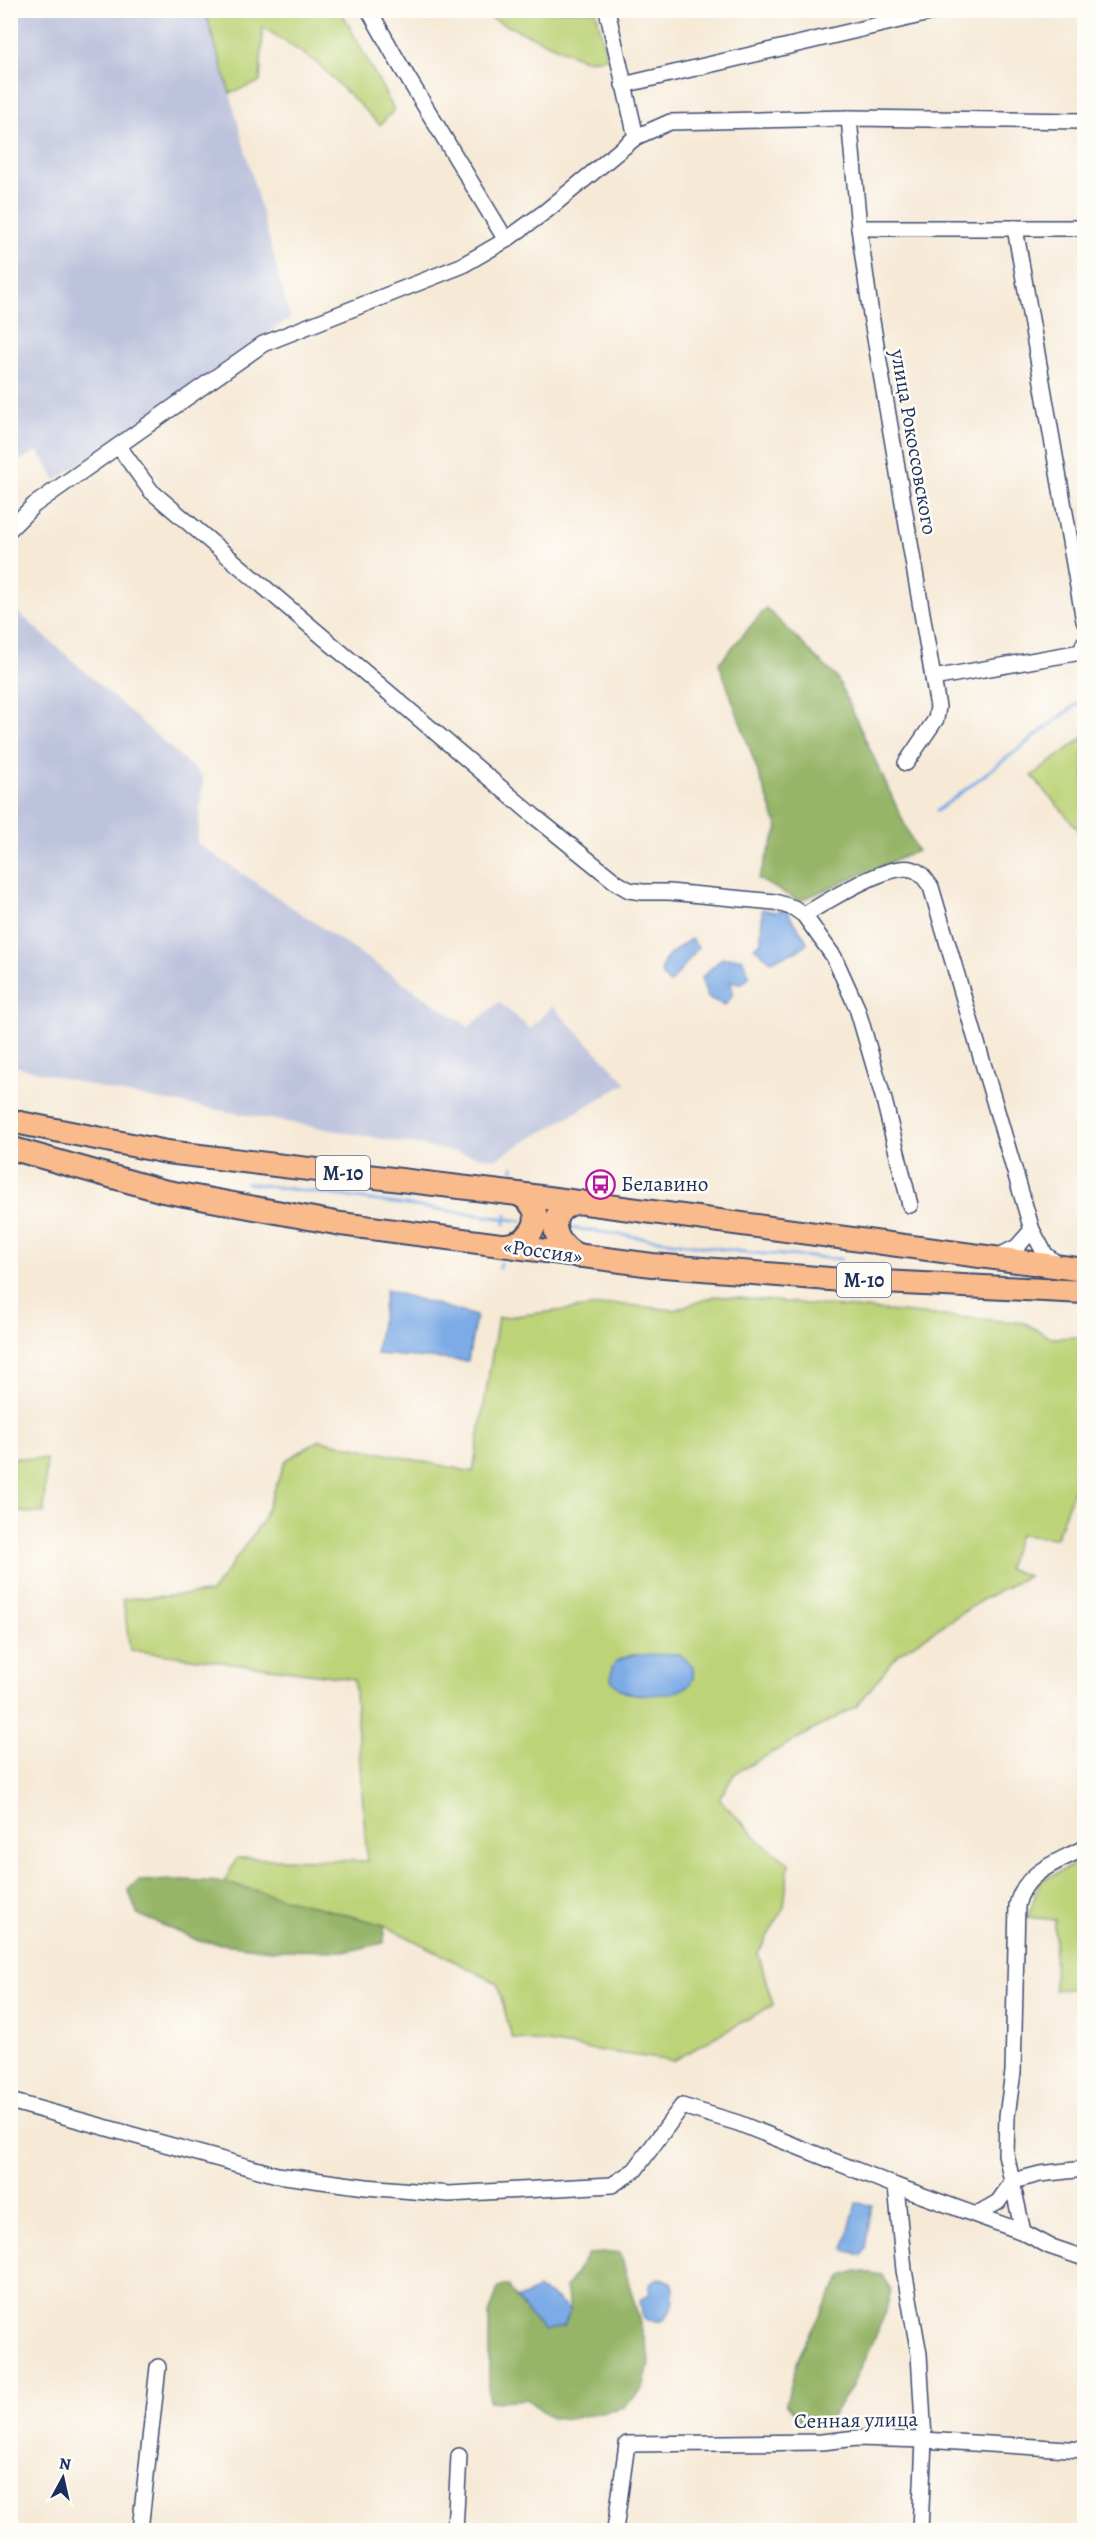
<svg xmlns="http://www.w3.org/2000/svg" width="1095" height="2541" viewBox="0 0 1095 2541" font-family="Alegreya,serif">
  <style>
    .industrial { fill: #bec3dd }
    .green { fill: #bdd378; stroke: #6c816b; stroke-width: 1.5; fill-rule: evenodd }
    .forest { fill: #96b568; stroke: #587263; stroke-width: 1.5 }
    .water { fill: #7cabe6; stroke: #4c6da2; stroke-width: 1.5 }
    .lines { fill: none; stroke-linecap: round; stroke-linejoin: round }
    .stream { stroke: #7cabe6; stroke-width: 3 }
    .minor-casing { stroke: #3c4b70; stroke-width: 18 }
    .highway-casing { stroke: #3c4b70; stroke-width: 26 }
    .minor { stroke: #fff; stroke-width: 15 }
    .highway { stroke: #fabb8c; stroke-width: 22 }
    .labels { text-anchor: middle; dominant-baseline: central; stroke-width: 5; stroke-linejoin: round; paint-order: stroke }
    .shield { fill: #fdfcf7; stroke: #5f6c8c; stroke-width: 1.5 }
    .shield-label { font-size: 20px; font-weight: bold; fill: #1b2f5e }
    .street-label { font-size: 21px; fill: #1b2f5e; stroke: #fdfcf7 }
    .poi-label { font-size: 21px; fill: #1b2f5e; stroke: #fdfcf7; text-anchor: start }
  </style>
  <rect width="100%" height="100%" fill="#fdfcf7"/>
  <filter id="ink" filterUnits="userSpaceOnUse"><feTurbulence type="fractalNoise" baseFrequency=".0167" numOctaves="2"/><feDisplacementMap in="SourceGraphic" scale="12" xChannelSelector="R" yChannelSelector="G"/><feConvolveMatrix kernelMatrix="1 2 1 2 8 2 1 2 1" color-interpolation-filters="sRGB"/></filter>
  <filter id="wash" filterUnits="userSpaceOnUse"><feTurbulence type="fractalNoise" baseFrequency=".008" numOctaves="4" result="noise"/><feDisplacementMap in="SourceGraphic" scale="24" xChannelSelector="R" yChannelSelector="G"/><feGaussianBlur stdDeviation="1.35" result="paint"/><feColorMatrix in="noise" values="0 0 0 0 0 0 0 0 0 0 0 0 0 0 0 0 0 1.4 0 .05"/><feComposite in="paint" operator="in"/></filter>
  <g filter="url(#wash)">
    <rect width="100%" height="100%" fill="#f6e9d6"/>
    <g class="industrial">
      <path d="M11 11H205L230 93 290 318 56 480 38 451 11 465Z"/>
      <path d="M11 606 203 777 197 843 469 1027 499 1002 530 1029 552 1006 627 1083 495 1159 117 1092 11 1065Z"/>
    </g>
    <g class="green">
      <path d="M205 11H341L394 110 380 125 316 62 263 27 260 82 230 93Z"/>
      <path d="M474 11H596L607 58 585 60Z"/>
      <path d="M1084 737V836L1032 776Z"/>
      <path d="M715 1296 1025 1323 1051 1338 1084 1337V1461L1056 1538 1019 1535 1007 1568 1028 1576 982 1600 898 1654 857 1706 735 1773 719 1799 763 1844 789 1863 784 1907 758 1953 773 2005 673 2061 512 2038 497 1983 384 1925 224 1882 237 1858 367 1861 354 1679 130 1650 123 1599 211 1593 262 1522 286 1460 320 1440 473 1472 498 1318 616 1304 674 1310ZM680 1654 687 1687C666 1696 645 1695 622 1691L616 1661 632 1655Z"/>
      <path d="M11 1458 46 1459 44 1513 11 1512Z"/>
      <path d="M1084 1860V1988L1054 1990 1055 1920 1028 1917 1040 1881Z"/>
    </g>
    <g class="forest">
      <path d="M766 608 837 678 917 851 799 901 758 879 778 828 719 663Z"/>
      <path d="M182 1880 224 1882 384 1925V1943L348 1951 272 1950 199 1941 137 1914 128 1889 139 1881Z"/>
      <path d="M620 2252 650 2359 643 2389 624 2407 569 2419 551 2417 526 2399 489 2402V2315L498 2288 508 2285 516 2299 544 2331 564 2326 570 2311 566 2288 588 2254Z"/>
      <path d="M856 2271 882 2275 891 2290 885 2314 850 2390 828 2420 804 2425 786 2403 799 2356 832 2292 842 2276Z"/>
    </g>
    <g class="water">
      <path d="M762 909 775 912 787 909C791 923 803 930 807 943L797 951 771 961 754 947 761 942C760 930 763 920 762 909Z"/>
      <path d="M691 939 698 948 670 984C647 967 677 948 691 939Z"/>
      <path d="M722 958H742L749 974 748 979 742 983 731 982 733 994 725 1005 708 998 701 978Z"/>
      <path d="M386 1290 476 1316 468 1361 376 1354Z"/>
      <path d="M680 1654 693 1666C694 1674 694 1682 686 1687 675 1696 633 1697 621 1690 618 1688 614 1683 611 1680L612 1668 616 1661 632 1655Z"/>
      <path d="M856 2203 872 2205 865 2249 862 2255 844 2250Z"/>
      <path d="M658 2278 671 2282C675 2292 674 2313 663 2320 657 2323 649 2320 643 2319L640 2300 650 2293V2284Z"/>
      <path d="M538 2289 554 2297 570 2311 564 2326 544 2331 516 2299Z"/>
    </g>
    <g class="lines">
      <g class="stream">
        <path d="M937 811 1084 699"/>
        <path d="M513 1170V1166"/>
        <path d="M247 1183 521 1221"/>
        <path d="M505 1224 506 1214"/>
        <path d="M572 1228 751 1253 841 1259"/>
        <path d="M499 1268 500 1263"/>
      </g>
    </g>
  </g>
  <g filter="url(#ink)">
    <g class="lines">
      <defs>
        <g id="minor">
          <path d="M369 10 397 60 506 240"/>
          <path d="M607 10 636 137"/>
          <path d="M623 85 942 10"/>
          <path d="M849 118 859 228 871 315 938 707 936 719 906 763"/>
          <path d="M859 228H1084"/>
          <path d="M1015 228 1084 621"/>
          <path d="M119 447 151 491 534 816 617 883 629 890 642 892H669L775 902 794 908 804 915 834 957 857 1008 884 1100 910 1205"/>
          <path d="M10 529 34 505 263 344 461 266 506 240 546 211 636 137 670 122 849 118 1084 121"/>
          <path d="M933 678 1081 652 1084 643"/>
          <path d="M804 915C826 902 887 863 911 869 921 871 925 879 931 887L1032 1230 1045 1254 1061 1267"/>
          <path d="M995 1258 1017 1247 1032 1230"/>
          <path d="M10 2101 277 2175 366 2187 449 2194 612 2185 635 2170 682 2106 738 2123 896 2186 1023 2232 1049 2246 1084 2258"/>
          <path d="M896 2186 904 2270 919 2354 924 2440 920 2530"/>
          <path d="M977 2214 998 2202 1013 2181 1040 2174 1084 2169"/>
          <path d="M1023 2232 1006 2154 1007 2116 1013 2072 1017 1905C1025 1871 1056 1863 1084 1848"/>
          <path d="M140 2530 158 2367"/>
          <path d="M455 2530 459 2456"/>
          <path d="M615 2530 627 2444 822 2442 857 2438 924 2440 1084 2450"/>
        </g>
        <g id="highway">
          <path d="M10 1121 167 1152 518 1194 1084 1270"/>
          <path d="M10 1148 163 1191 341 1224 652 1265 842 1280 1084 1292"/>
          <path d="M506 1245C537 1242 548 1209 518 1194"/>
          <path d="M579 1256C549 1243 545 1207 580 1202"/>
        </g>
      </defs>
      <use href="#minor" class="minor-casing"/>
      <use href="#highway" class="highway-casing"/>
      <use href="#minor" class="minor"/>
      <use href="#highway" class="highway"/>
    </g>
  </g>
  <defs>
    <symbol id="bus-ring" viewBox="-11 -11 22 22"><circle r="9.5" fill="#fdfcf7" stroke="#b5179e" stroke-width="1.5"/><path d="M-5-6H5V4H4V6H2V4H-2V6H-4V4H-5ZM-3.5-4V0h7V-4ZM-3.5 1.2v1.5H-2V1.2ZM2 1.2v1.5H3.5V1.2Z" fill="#b5179e"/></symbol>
  </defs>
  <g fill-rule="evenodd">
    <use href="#bus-ring" x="584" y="1168" width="33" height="33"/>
  </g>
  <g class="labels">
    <g class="shield">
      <rect x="316" y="1156" width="54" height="34" rx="4.5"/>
      <rect x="837" y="1263" width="54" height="34" rx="4.5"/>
    </g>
    <g class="shield-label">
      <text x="343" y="1173">М-10</text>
      <text x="864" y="1280">М-10</text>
    </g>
    <g class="street-label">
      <text transform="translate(914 442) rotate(80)">улица Рокоссовского</text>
      <text transform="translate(543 1251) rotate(8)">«Россия»</text>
      <text transform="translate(856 2420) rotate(-1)">Сенная улица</text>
    </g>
    <g class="poi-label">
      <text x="621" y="1184">Белавино</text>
    </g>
  </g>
  <rect width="1095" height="2541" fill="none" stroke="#fdfcf7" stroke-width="36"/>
  <g transform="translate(63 2478) rotate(8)" stroke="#fdfcf7" stroke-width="4.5" paint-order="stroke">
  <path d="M0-4.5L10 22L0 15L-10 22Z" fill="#1b2f5e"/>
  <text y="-9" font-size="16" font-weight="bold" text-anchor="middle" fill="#1b2f5e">N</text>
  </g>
</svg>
